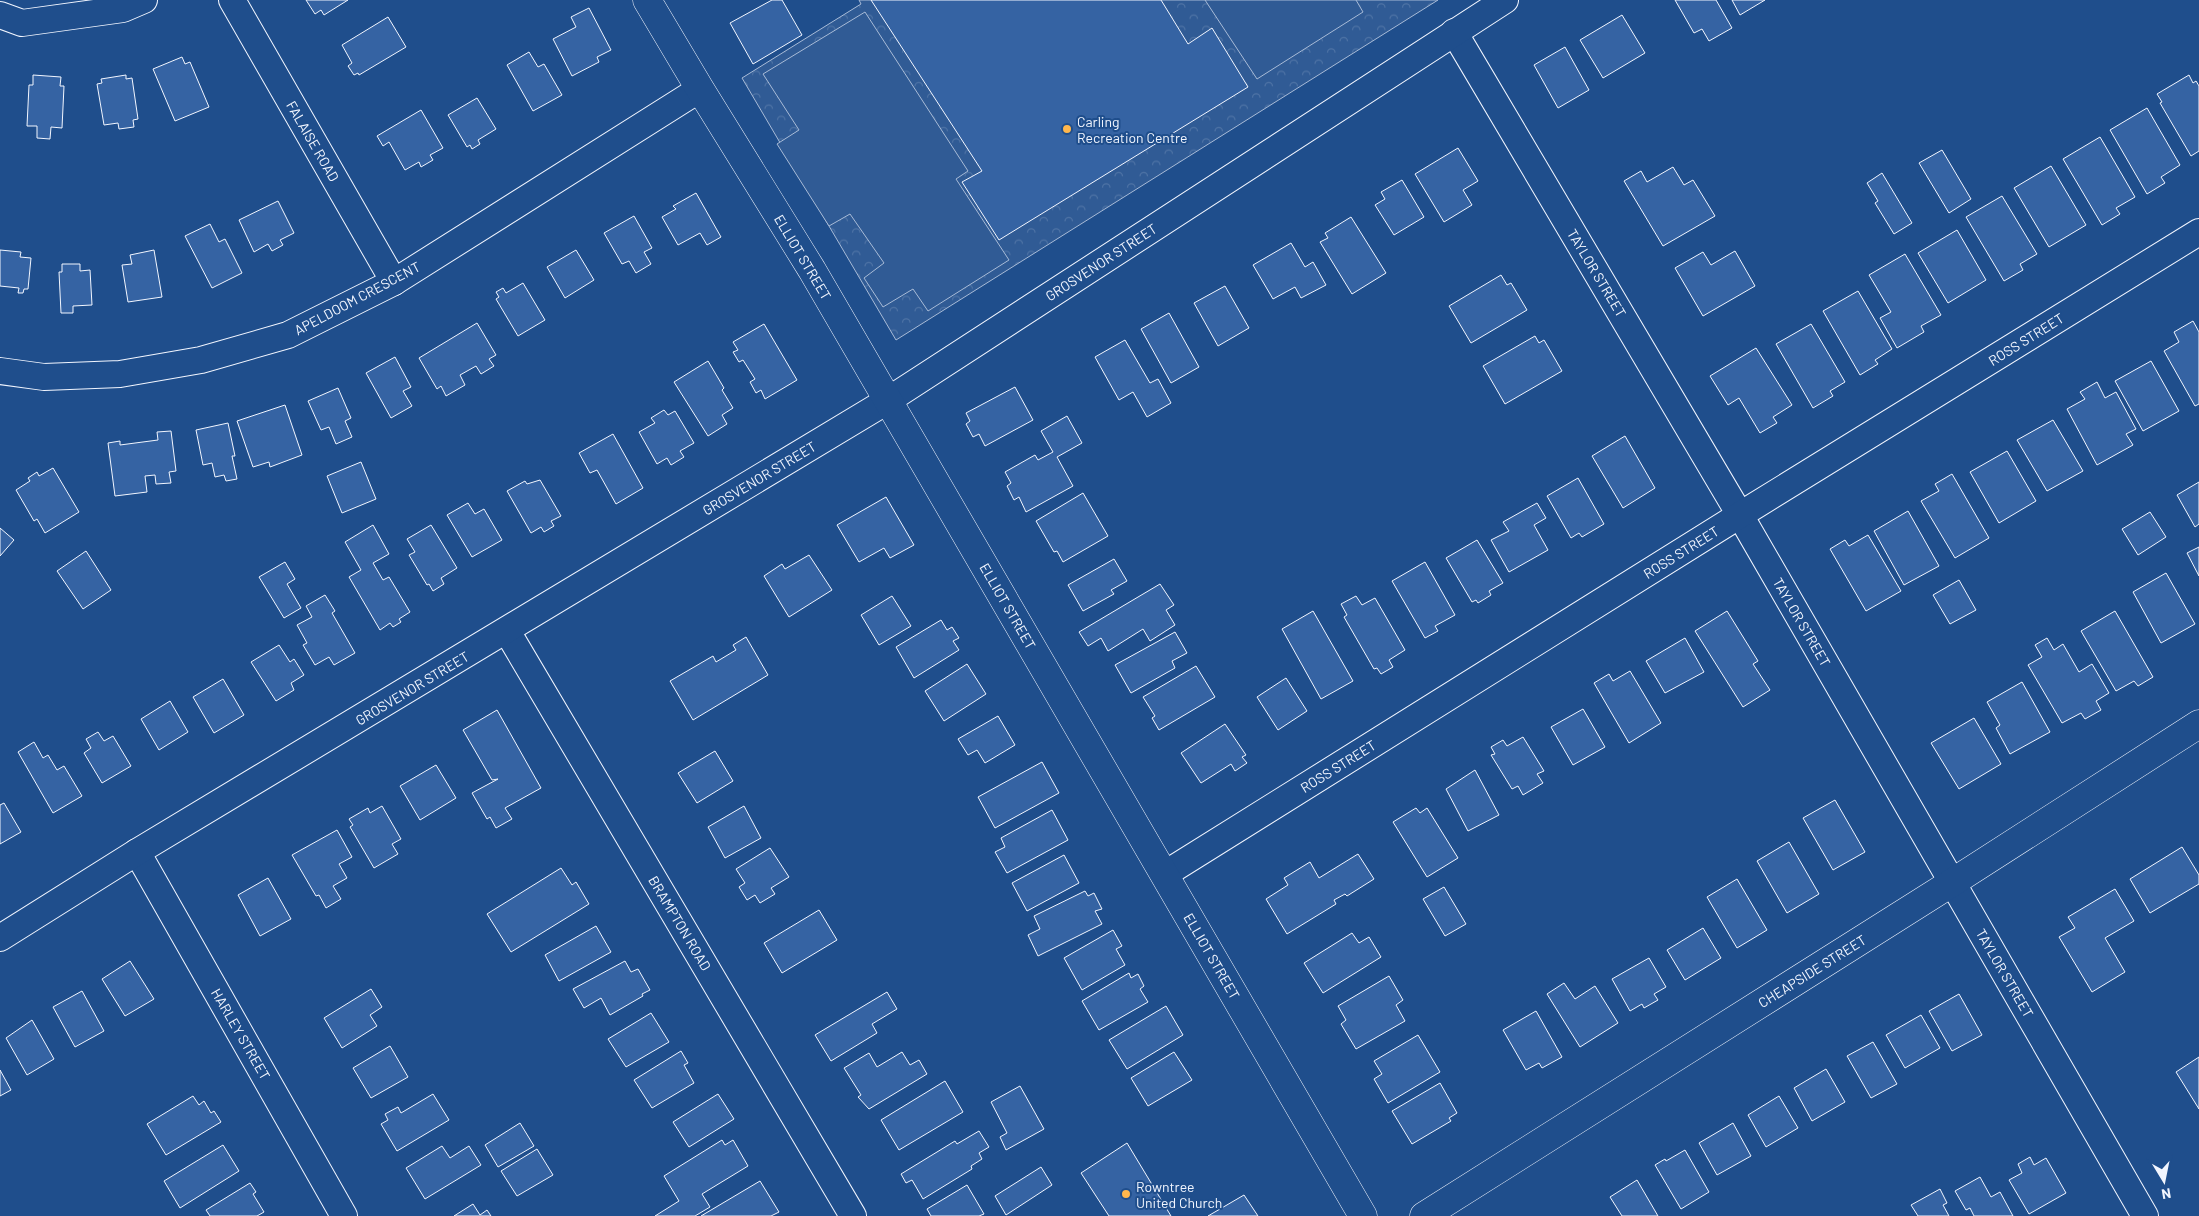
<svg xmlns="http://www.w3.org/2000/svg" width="2199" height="1216" viewBox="0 0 2199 1216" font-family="Barlow,sans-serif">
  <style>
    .park { fill: url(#park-crowns); stroke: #a8bbd7 }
    .built { fill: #305b95; stroke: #a8bbd7 }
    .building { fill: #3563a3; stroke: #f2f6ff }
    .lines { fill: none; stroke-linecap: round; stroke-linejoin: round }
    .minor-casing { stroke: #f2f6ff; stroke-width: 28 }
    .tertiary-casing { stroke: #f2f6ff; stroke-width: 29 }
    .minor { stroke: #1f4e8c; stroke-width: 26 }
    .tertiary { stroke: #1f4e8c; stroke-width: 28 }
    .poi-dot { fill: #ffb74d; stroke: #1f4e8c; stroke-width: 2 }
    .labels { text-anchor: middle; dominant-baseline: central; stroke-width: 4; stroke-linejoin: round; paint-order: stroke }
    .poi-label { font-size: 14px; fill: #f2f6ff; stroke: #1f4e8c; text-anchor: start }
    .street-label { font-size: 14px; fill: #f2f6ff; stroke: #1f4e8c }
  </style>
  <defs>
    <pattern id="park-crowns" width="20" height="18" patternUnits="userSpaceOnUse" patternTransform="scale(1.25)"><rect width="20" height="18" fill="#305b95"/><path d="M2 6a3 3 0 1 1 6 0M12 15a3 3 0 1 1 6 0" fill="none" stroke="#4e73a5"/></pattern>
  </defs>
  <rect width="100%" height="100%" fill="#1f4e8c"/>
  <path class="park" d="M859 0H1438L896 340 742 78 861 4Z"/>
  <g class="built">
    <path d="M1205 0H1356L1363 12 1257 79Z"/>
    <path d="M865 12 968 171 956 179 1009 260 928 311 913 289 883 307 864 278 884 263 850 214 829 226 777 144 799 130 763 74Z"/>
  </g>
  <g class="building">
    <path d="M306 0H348L324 15 321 10 315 14Z"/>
    <path d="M772 0H782L802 35 753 64 730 23Z"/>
    <path d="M871 0H1161L1188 44 1212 28 1248 87 999 240 962 182 982 171Z"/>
    <path d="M1675 0H1716L1732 28 1709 41 1702 29 1694 33Z"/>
    <path d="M1732 0H1765L1740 15Z"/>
    <path d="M589 8 611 50 597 57 599 62 572 76 553 39 576 27 571 17Z"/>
    <path d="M1622 15 1645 53 1603 78 1580 40Z"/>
    <path d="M388 17 406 47 359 75 358 73 354 75 348 66 352 63 342 45Z"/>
    <path d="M1565 47 1589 90 1558 108 1534 65Z"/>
    <path d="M529 52 538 67 544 64 562 95 533 111 507 65Z"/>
    <path d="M182 57 185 64 190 62 209 107 175 121 153 69Z"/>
    <path d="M33 75 61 77 60 86H64L62 128 51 127 50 139 37 138V126H27L29 85H33Z"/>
    <path d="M126 75V79L132 78 138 119 133 120 134 127 119 129 118 123 104 125 97 84 102 83 101 79Z"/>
    <path d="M2189 75 2193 83 2196 81 2199 86V151L2191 156 2160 103 2162 102 2157 94Z"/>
    <path d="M477 98 496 129 478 140 480 144 472 149 470 145 467 147 448 115Z"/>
    <path d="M2147 108 2180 165 2161 177 2165 183 2147 194 2110 130Z"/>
    <path d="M421 110 443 148 430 155 433 160 421 167 419 162 405 170 389 142 383 146 377 136Z"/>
    <path d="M2100 137 2135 197 2116 208 2120 214 2102 225 2063 159Z"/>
    <path d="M1458 148 1478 181 1463 190 1472 205 1444 222 1415 174Z"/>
    <path d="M1942 150 1971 199 1949 213 1919 163Z"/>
    <path d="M2051 166 2086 225 2049 247 2014 188Z"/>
    <path d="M1673 167 1684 185 1693 180 1715 216 1663 246 1624 181 1641 171 1647 182Z"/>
    <path d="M1882 173 1912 223 1894 234 1875 203 1878 201 1867 183Z"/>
    <path d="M1402 180 1424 217 1394 235 1375 205 1385 199 1381 192Z"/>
    <path d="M696 193 721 237 707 245 700 233 678 245 662 217 676 209 673 206Z"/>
    <path d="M2002 196 2037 254 2020 264 2023 270 2004 281 1966 217Z"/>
    <path d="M278 201 294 233 280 240 283 245 272 251 268 244 254 252 239 220Z"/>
    <path d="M634 216 652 248 644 252 651 264 636 273 629 261 622 264 604 233Z"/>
    <path d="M1351 217 1386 273 1352 294 1320 242 1328 238 1325 233Z"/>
    <path d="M210 224 219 242 225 239 242 273 212 288 185 236Z"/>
    <path d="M1957 230 1986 280 1948 303 1918 253Z"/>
    <path d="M1291 243 1305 267 1313 262 1326 285 1301 298 1295 287 1273 299 1253 265Z"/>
    <path d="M0 250 21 252 20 257 31 258 28 289H24L23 293H18L19 288 0 286Z"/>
    <path d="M154 250 162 297 128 302 122 265 132 264 130 255Z"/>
    <path d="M576 250 594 280 565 298 547 267Z"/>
    <path d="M1735 251 1755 286 1703 316 1675 268 1703 252 1711 265Z"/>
    <path d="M1905 254 1941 315 1921 326 1924 332 1897 348 1880 318 1891 312 1869 275Z"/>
    <path d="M62 264H80V271L90 270 92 305 73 306V313H61L59 272H62Z"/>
    <path d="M1501 275 1507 285 1511 283 1527 310 1471 343 1449 306Z"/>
    <path d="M523 283 545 320 518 336 496 299 499 297 496 292 503 288 506 293Z"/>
    <path d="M1225 286 1249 328 1218 346 1194 303Z"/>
    <path d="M1858 291 1892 349 1875 360 1878 364 1860 375 1823 311Z"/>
    <path d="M1169 313 1199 367 1171 383 1141 329Z"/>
    <path d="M2193 321 2199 332V404L2195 406 2164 351 2179 342 2174 332Z"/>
    <path d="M477 323 496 355 489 359 494 366 481 374 476 366 460 375 465 385 446 396 441 386 437 389 419 358Z"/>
    <path d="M764 324 797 380 765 399 761 390 756 393 750 382 755 379 743 360 739 362 733 352 738 350 733 342Z"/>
    <path d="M1811 324 1845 382 1830 391 1833 396 1813 408 1776 344Z"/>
    <path d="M1535 336 1539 343 1544 340 1562 371 1505 404 1483 366Z"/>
    <path d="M1125 340 1150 383 1158 379 1171 403 1147 417 1133 392 1119 400 1095 357Z"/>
    <path d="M1756 348 1792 405 1773 417 1777 423 1760 433 1739 398 1728 405 1710 376Z"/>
    <path d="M395 357 411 387 403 391 412 406 391 418 366 373Z"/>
    <path d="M708 361 724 388 722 390 733 408 722 415 727 424 708 436 674 382Z"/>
    <path d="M2151 361 2179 411 2143 431 2115 381Z"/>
    <path d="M2097 382 2105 398 2116 392 2136 429 2126 434 2133 445 2097 465 2067 409 2085 399 2080 392Z"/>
    <path d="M1015 387 1033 420 985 446 979 434 973 437 966 424 970 421 966 413Z"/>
    <path d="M338 388 351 418 345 421 352 437 336 444 329 427 321 430 308 401Z"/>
    <path d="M285 405 302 455 270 467 269 462 253 467 237 421Z"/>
    <path d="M664 410 668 415 675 411 694 443 680 451 684 457 671 465 667 458 657 464 639 432 655 423 651 418Z"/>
    <path d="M1067 416 1082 443 1057 457 1073 486 1026 512 1019 497 1014 500 1007 486 1011 483 1005 472 1035 455 1038 460 1053 452 1041 431Z"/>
    <path d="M2053 420 2083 471 2047 491 2017 440Z"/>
    <path d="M228 423 235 456H232L237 479 226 481 224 475 215 477 212 463 203 465 196 430Z"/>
    <path d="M171 431 176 471 169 472 171 483 156 484 155 475 145 476 147 492 115 496 108 443 120 441V445L158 440 157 432Z"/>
    <path d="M613 434 643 488 616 504 597 470 590 473 579 453Z"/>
    <path d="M1625 436 1655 488 1623 508 1592 456Z"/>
    <path d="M2007 451 2036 501 1999 523 1970 472Z"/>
    <path d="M361 462 376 499 342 513 327 476Z"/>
    <path d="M53 468 79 512 45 533 37 519 34 521 16 490 30 481 28 478 37 472 39 476Z"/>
    <path d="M1952 474 1989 538 1955 558 1921 501 1939 491 1935 484Z"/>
    <path d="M1578 478 1604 524 1582 537 1579 533 1571 538 1547 496Z"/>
    <path d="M540 480 561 516 551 521 554 526 544 532 541 527 531 533 507 491 525 481 527 484Z"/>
    <path d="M2199 482V524L2195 527 2177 495Z"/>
    <path d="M1083 493 1108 536 1063 562 1057 551 1054 552 1036 521Z"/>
    <path d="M886 497 914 545 890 558 884 548 859 562 837 525Z"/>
    <path d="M468 503 475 514 484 509 502 540 472 557 447 515Z"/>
    <path d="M1537 503 1546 518 1534 525 1548 550 1509 572 1491 540 1509 531 1503 522Z"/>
    <path d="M1908 511 1939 566 1904 585 1874 531Z"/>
    <path d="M2150 512 2166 537 2138 555 2122 529Z"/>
    <path d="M373 525 389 554 373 563 383 580 389 577 410 612 399 619 401 622 393 627 390 623 380 630 349 577 361 570 345 542Z"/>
    <path d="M431 525 457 568 441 578 444 584 433 591 429 584 427 585 409 555 415 552 407 539Z"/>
    <path d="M0 528 14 540 0 556Z"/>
    <path d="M1868 535 1901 591 1866 611 1830 549 1845 540 1849 546Z"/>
    <path d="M1477 540 1503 583 1489 591 1491 595 1478 603 1476 600 1472 602 1446 558Z"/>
    <path d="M2199 547V576L2187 553Z"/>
    <path d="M86 551 111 590 83 609 57 571Z"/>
    <path d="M809 555 832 590 789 617 764 576 782 564 785 569Z"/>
    <path d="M1114 559 1127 581 1111 590 1114 594 1083 611 1068 585Z"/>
    <path d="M285 562 295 579 287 584 301 608 284 618 259 577Z"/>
    <path d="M1425 562 1455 615 1435 626 1438 631 1425 638 1392 581Z"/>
    <path d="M2166 573 2195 624 2161 643 2133 592Z"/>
    <path d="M1959 580 1976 610 1950 624 1933 595Z"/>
    <path d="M1160 584 1174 605 1166 610 1175 625 1150 641 1143 629 1108 651 1101 638 1088 646 1079 632Z"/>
    <path d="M325 595 335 611 332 613 355 653 334 665 329 657 315 665 303 645 307 643 297 625 312 617 306 606Z"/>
    <path d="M892 596 911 626 879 645 861 615Z"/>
    <path d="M1356 596 1362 605 1375 598 1405 650 1389 660 1393 667 1381 674 1377 668 1374 669 1344 617 1347 615 1341 604Z"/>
    <path d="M1313 611 1353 681 1321 699 1282 629Z"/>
    <path d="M1727 611 1758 661 1753 664 1770 690 1743 707 1695 631Z"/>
    <path d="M2115 611 2153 677 2138 686 2134 681 2116 691 2081 631Z"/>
    <path d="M941 620 947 630 952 627 959 638 953 641 959 650 914 678 896 647Z"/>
    <path d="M1175 632 1187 653 1172 661 1175 668 1131 693 1115 665Z"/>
    <path d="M746 637 768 675 693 720 670 681 713 656 716 662 736 650 733 645Z"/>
    <path d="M1685 638 1704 672 1665 693 1646 661Z"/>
    <path d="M2047 638 2054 650 2063 644 2079 672 2092 664 2109 693 2096 701 2101 710 2085 719 2081 713 2062 723 2028 665 2042 657 2035 645Z"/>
    <path d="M279 645 290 662 294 659 304 675 291 683 294 690 276 701 251 662Z"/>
    <path d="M967 664 986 694 944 721 925 691Z"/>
    <path d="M1196 666 1215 697 1159 730 1152 718 1155 716 1143 697Z"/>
    <path d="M1630 671 1661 723 1629 743 1594 683 1609 674 1613 681Z"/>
    <path d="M1286 678 1307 711 1278 730 1257 697Z"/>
    <path d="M223 679 244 715 214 733 193 697Z"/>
    <path d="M2022 682 2050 732 2010 754 1996 728 2000 725 1987 702Z"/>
    <path d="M170 701 188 732 159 750 141 719Z"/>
    <path d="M1583 709 1605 747 1573 765 1551 727Z"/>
    <path d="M497 710 541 788 505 808 512 819 496 828 490 817 487 819 472 793 498 779 492 780 463 730Z"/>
    <path d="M998 716 1015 745 985 763 977 750 968 755 958 739Z"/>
    <path d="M1974 718 2001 764 1959 789 1931 743Z"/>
    <path d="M1225 724 1246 755 1242 757 1247 763 1235 771 1231 764 1201 783 1181 753Z"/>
    <path d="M98 732 104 741 113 736 131 766 102 783 84 753 91 748 86 739Z"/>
    <path d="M1523 737 1544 771 1537 774 1543 783 1523 795 1518 786 1512 789 1491 755 1495 754 1491 747 1503 740 1507 746Z"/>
    <path d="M34 742 43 758 48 755 57 770 64 766 82 796 53 813 18 752Z"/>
    <path d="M715 751 733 781 697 803 678 773Z"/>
    <path d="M1042 762 1059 793 995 828 978 797Z"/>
    <path d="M436 765 456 798 420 820 400 786Z"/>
    <path d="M1475 770 1499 815 1468 831 1446 789Z"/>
    <path d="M1835 800 1865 852 1833 870 1803 818Z"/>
    <path d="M4 803 21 832 0 844V805Z"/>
    <path d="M382 806 401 839 392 844 398 854 374 868 350 827 353 825 349 819 368 808 370 813Z"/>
    <path d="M744 806 761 838 725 858 708 827Z"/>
    <path d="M1416 808 1420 813 1427 808 1458 858 1427 877 1393 822Z"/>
    <path d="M1052 810 1068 840 1007 873 995 852 1005 847 1001 838Z"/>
    <path d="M337 830 352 857 339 864 347 878 333 886 341 899 326 908 319 895 316 896 292 855Z"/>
    <path d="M1789 842 1819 894 1787 913 1757 861Z"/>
    <path d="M2182 847 2199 875V884L2150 913 2130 879Z"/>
    <path d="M770 848 789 877 771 888 775 894 760 903 755 895 747 900 739 887 745 883 736 869Z"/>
    <path d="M1358 854 1374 879 1347 896 1345 894 1334 900 1336 904 1287 934 1266 899 1288 885 1284 878 1310 862 1319 878Z"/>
    <path d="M1064 855 1079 883 1027 911 1012 883Z"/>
    <path d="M561 868 572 885 576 882 589 904 511 952 487 914Z"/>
    <path d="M268 878 291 919 260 936 238 895Z"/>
    <path d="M1737 879 1767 930 1737 948 1707 897Z"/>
    <path d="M1444 887 1466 924 1445 936 1423 899Z"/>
    <path d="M2115 889 2134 921 2105 938 2125 972 2092 992 2059 937 2075 928 2068 917Z"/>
    <path d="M1085 891 1088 896 1094 893 1102 909 1095 911 1102 924 1038 956 1028 935 1040 929 1034 916Z"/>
    <path d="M819 910 837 940 782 973 764 943Z"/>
    <path d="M596 926 611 952 559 981 545 955Z"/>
    <path d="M1703 928 1721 958 1685 980 1667 950Z"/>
    <path d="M1113 930 1122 946 1116 949 1125 965 1082 990 1064 958Z"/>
    <path d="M1352 933 1359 943 1369 937 1381 957 1323 993 1304 963Z"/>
    <path d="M1649 958 1666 987 1654 994 1658 1000 1644 1008 1642 1004 1630 1011 1612 979Z"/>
    <path d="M130 961 154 999 125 1016 102 979Z"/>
    <path d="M625 961 631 972 638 969 650 990 642 994 643 996 610 1015 601 998 584 1008 573 989Z"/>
    <path d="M1129 973 1131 978 1138 974 1144 986 1140 989 1148 1002 1099 1030 1082 1001Z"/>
    <path d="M1389 976 1403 1000 1396 1005 1405 1021 1356 1049 1341 1024 1346 1020 1338 1006Z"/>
    <path d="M1564 983 1575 999 1595 986 1618 1023 1580 1047 1547 994Z"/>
    <path d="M371 989 382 1007 370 1015 377 1026 342 1048 324 1018Z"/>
    <path d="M82 991 104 1031 75 1047 53 1007Z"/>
    <path d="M887 992 897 1009 872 1024 877 1033 831 1061 815 1035Z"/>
    <path d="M1959 994 1982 1035 1952 1051 1929 1011Z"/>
    <path d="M1166 1006 1183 1035 1127 1069 1109 1040Z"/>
    <path d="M1536 1011 1562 1057 1542 1068 1539 1063 1526 1070 1503 1030Z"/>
    <path d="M651 1013 669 1042 626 1067 608 1039Z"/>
    <path d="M1921 1015 1940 1048 1905 1068 1886 1035Z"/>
    <path d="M32 1020 54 1059 27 1075 6 1038Z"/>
    <path d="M1418 1035 1440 1072 1388 1103 1374 1079 1382 1074 1374 1061Z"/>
    <path d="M1873 1042 1897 1084 1871 1098 1847 1056Z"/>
    <path d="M390 1046 408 1077 371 1098 353 1068Z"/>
    <path d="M681 1051 688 1063 684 1065 694 1083 652 1108 634 1080Z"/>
    <path d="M902 1052 910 1065 919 1060 927 1074 869 1109 858 1097 861 1095 844 1068 869 1053 877 1067Z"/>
    <path d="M1174 1052 1192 1080 1148 1106 1131 1078Z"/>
    <path d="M2199 1057V1109L2176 1072Z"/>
    <path d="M1826 1069 1845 1102 1812 1121 1794 1088Z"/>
    <path d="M0 1070 11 1090 0 1096Z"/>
    <path d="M945 1081 963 1112 899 1150 881 1120Z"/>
    <path d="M1440 1083 1457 1113 1449 1118 1451 1121 1412 1144 1392 1111Z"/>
    <path d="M1020 1086 1044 1129 1006 1150 1000 1137 1007 1133 991 1102Z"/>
    <path d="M433 1094 449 1120 397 1151 381 1124 388 1120 385 1114 398 1107 401 1113Z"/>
    <path d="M718 1094 734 1119 689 1147 673 1122Z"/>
    <path d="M193 1096 199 1105 204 1101 211 1113 214 1111 221 1122 166 1155 147 1124Z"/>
    <path d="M1779 1096 1798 1128 1766 1147 1748 1115Z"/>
    <path d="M520 1123 534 1146 498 1167 485 1145Z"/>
    <path d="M1733 1123 1751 1156 1717 1175 1699 1143Z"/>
    <path d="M979 1131 989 1147 979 1153 982 1159 971 1166 972 1169 923 1199 912 1180 906 1183 901 1174 955 1141 957 1144Z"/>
    <path d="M722 1140 725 1145 733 1140 748 1166 702 1194 710 1207 695 1216H655L679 1201 664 1176Z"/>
    <path d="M1127 1143 1171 1216H1109L1081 1173Z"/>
    <path d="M223 1145 239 1171 180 1208 164 1181Z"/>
    <path d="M442 1146 450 1158 469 1146 481 1165 425 1199 406 1168Z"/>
    <path d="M537 1149 553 1175 517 1196 501 1171Z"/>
    <path d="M1685 1150 1709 1192 1681 1209 1655 1165 1665 1159 1666 1161Z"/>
    <path d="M2030 1157 2034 1165 2046 1158 2066 1193 2029 1214 2009 1180 2022 1173 2018 1164Z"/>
    <path d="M1041 1167 1052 1185 1006 1215 995 1196Z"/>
    <path d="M1980 1177 1991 1197 2000 1192 2013 1216H1974L1970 1208 1966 1210 1955 1191Z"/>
    <path d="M1637 1180 1658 1216H1622L1610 1197Z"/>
    <path d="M760 1181 779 1212 771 1216H701Z"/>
    <path d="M250 1183 256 1192 253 1194 264 1212 257 1216H210L206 1210Z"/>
    <path d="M967 1185 984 1214 979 1216H931L927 1209Z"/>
    <path d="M1940 1189 1947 1203 1943 1205 1949 1216H1918L1911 1205Z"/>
    <path d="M1244 1195 1258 1216H1208Z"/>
    <path d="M473 1204 480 1215 487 1210 491 1216H454Z"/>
  </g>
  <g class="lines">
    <defs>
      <g id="minor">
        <path d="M232 0 394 282"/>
        <path d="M0 15 22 23 123 9 144 0"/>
        <path d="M1454 32 1740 515 2145 1216"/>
        <path d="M0 371 44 377 120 374 201 360 288 335 394 282 700 89"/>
        <path d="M507 631 853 1216"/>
        <path d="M137 852 344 1216"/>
        <path d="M1165 874 1740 515 2199 232"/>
        <path d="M0 938 137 852 887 401 1505 0"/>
      </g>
      <g id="tertiary">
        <path d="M647 0 700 89 812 270 1363 1216"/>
        <path d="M1424 1216 1953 882 2199 724"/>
      </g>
    </defs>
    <use href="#minor" class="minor-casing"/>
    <use href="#tertiary" class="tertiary-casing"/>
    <use href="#minor" class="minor"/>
    <use href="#tertiary" class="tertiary"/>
  </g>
  <g class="poi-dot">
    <circle cx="1067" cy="129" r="5"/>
    <circle cx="1126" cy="1194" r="5"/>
  </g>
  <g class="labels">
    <g class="poi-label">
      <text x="1077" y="121">Carling<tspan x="1077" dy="16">Recreation Centre</tspan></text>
      <text x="1136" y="1186">Rowntree<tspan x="1136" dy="16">United Church</tspan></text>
    </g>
    <g class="street-label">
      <text transform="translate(313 141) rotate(60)">FALAISE ROAD</text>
      <text transform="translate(803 257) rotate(59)">ELLIOT STREET</text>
      <text transform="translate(1101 262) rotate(-33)">GROSVENOR STREET</text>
      <text transform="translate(1597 273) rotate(59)">TAYLOR STREET</text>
      <text transform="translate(357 298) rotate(-28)">APELDOOM CRESCENT</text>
      <text transform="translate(2026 339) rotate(-32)">ROSS STREET</text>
      <text transform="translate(759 478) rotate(-31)">GROSVENOR STREET</text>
      <text transform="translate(1681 552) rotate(-32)">ROSS STREET</text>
      <text transform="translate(1008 606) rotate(60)">ELLIOT STREET</text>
      <text transform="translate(1802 622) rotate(60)">TAYLOR STREET</text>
      <text transform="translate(412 688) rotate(-31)">GROSVENOR STREET</text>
      <text transform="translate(1338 766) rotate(-32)">ROSS STREET</text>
      <text transform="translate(680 923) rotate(59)">BRAMPTON ROAD</text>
      <text transform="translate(1212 956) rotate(60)">ELLIOT STREET</text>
      <text transform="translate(1812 971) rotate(-32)">CHEAPSIDE STREET</text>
      <text transform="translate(2005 973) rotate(60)">TAYLOR STREET</text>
      <text transform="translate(241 1034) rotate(60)">HARLEY STREET</text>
    </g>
  </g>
  <g transform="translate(2164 1181) rotate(170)" stroke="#1f4e8c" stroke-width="4" paint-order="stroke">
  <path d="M0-4L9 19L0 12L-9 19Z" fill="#f2f6ff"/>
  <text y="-8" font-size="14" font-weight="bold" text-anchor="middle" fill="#f2f6ff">N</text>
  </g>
</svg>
